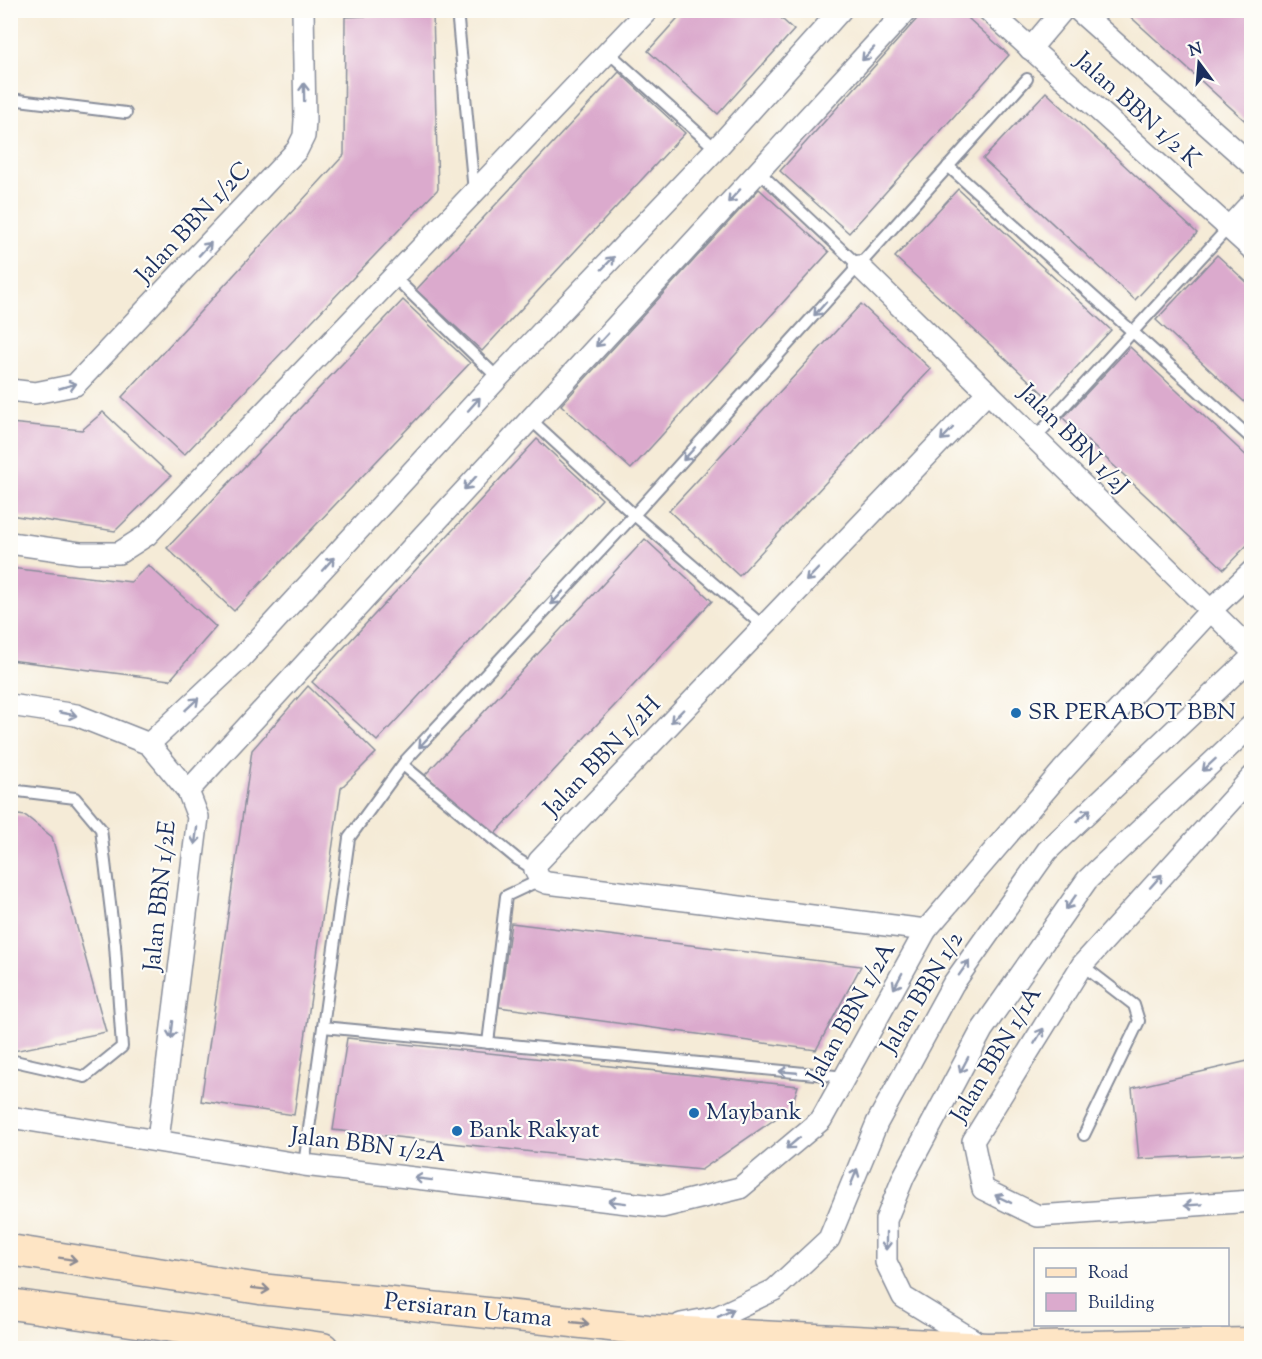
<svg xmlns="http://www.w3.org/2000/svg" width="1262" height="1359" viewBox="0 0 1262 1359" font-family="'Sorts Mill Goudy',serif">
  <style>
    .building { fill: #dbaacd }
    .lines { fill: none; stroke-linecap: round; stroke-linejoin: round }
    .service-casing { stroke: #888d9a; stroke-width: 14 }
    .minor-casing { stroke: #888d9a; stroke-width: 24 }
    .secondary-casing { stroke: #888d9a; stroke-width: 33 }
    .service { stroke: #fff; stroke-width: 10 }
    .minor { stroke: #fff; stroke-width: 21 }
    .secondary { stroke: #fee5c5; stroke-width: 30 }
    .oneway { stroke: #8d97ae }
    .oneway2 { stroke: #8c8a92 }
    .poi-dot { fill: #1f6fb2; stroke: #fdfcf7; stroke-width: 2 }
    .labels { text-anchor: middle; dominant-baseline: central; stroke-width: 4.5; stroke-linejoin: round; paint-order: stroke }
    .street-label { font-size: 24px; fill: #1b2f5e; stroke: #fdfcf7 }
    .poi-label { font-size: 24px; fill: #1b2f5e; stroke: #fdfcf7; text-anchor: start }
  </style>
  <rect width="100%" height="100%" fill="#fdfcf7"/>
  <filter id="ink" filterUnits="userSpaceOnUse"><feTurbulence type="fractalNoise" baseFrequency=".0167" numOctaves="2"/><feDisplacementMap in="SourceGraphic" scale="12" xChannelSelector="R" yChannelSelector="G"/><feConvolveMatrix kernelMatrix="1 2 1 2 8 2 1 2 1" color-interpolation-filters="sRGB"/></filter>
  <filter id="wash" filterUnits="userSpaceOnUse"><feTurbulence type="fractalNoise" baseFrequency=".008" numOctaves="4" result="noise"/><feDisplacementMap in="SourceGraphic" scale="24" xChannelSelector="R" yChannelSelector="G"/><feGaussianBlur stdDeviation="1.35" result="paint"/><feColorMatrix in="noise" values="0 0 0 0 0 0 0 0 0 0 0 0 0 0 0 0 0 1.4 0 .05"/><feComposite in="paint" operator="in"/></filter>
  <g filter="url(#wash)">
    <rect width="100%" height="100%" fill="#f5ebd7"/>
    <g id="blocks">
      <g class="building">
        <path d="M685 10H772L794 30 718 114 648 51Z"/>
        <path d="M925 10H959L1009 55 849 233 780 171Z"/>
        <path d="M1123 10H1252V127Z"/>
        <path d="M433 13 438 189 184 455 122 397 344 155 345 17Z"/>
        <path d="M619 72 685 133 482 351 416 290Z"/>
        <path d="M1046 92 1197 233 1135 300 983 159Z"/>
        <path d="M759 189 829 252 631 469 561 405Z"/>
        <path d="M958 189 1111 330 1048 398 895 257Z"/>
        <path d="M1217 255 1252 287V409L1156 320Z"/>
        <path d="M403 300 470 363 234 611 167 548Z"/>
        <path d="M861 304 931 369 739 576 669 511Z"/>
        <path d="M1130 347 1252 461V540L1224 569 1063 418Z"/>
        <path d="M103 412 171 476 115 531 10 515V423L82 430Z"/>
        <path d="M537 439 602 499 377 741 312 682Z"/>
        <path d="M645 539 712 601 492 837 425 775Z"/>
        <path d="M148 565 216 627 170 680 10 660V568L131 582Z"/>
        <path d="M308 686 376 753 341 788 294 1115 201 1101 252 750Z"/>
        <path d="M10 814 26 816 52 837 106 1032 14 1051 10 1038Z"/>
        <path d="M511 923 861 966 816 1050 499 1007Z"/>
        <path d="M347 1038 798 1086 791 1108 701 1170 651 1165 333 1130Z"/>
        <path d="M1252 1060V1153L1139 1159 1132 1088Z"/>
      </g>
    </g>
  </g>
  <g filter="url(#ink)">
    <use href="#blocks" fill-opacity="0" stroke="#888d9a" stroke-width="1.5"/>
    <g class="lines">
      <defs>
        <g id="service">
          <path d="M457 10 474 192"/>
          <path d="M608 52 716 149"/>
          <path d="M10 99 126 113"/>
          <path d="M948 166 1252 439"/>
          <path d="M758 171 859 266"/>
          <path d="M393 276 498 378"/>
          <path d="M530 419 634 515 763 626"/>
          <path d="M1035 438 1229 227"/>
          <path d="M403 765 517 859 535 870"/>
          <path d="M10 790 75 798 101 829 115 945 122 1047 85 1077 10 1060"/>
          <path d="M1082 965 1134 1005 1139 1021 1084 1135"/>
          <path d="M323 1027 846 1077"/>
          <path d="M488 1043 506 896 540 880"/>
          <path d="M304 1165 349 838 406 760 634 515 1027 79"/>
        </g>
        <g id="minor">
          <path d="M988 10 1252 249"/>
          <path d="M1078 10 1252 165"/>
          <path d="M1030 49 1063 10"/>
          <path d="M1229 227 1252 202"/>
          <path d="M859 266 1252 651"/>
          <path d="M10 390 35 393 75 385 297 150 304 136 305 120 303 10"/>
          <path d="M10 543 80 553H119L147 535 648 10"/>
          <path d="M10 705 76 715 149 744 188 791 198 817 158 1140"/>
          <path d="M149 744 242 657 498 378 716 149 841 10"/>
          <path d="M1252 777 1082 965 973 1141 983 1189 1038 1216 1252 1201"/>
          <path d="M188 791 907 10"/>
          <path d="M926 930 547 883 540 880 535 870 539 861 988 392"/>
          <path d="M10 1117 304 1165 662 1207 740 1188 821 1120 926 930 1062 771 1210 611 1252 571"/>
          <path d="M681 1324 717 1317 774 1290 829 1239 877 1123 953 984 1047 851 1252 657"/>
          <path d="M983 1346 903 1297 886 1262V1220L904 1176 982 1030 1087 880 1252 725"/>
        </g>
        <g id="secondary">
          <path d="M10 1250 260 1289 648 1330 987 1348 1252 1343"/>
          <path d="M10 1304 323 1348"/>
        </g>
      </defs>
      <use href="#service" class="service-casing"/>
      <use href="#minor" class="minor-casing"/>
      <use href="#secondary" class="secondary-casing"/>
      <use href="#service" class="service"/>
      <use href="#minor" class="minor"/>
      <use href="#secondary" class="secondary"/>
    </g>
    <defs><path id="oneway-shaft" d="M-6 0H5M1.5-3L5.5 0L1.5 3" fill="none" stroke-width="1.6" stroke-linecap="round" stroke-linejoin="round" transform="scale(1.5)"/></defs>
    <g class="oneway">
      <use href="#oneway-shaft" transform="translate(868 54) rotate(133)"/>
      <use href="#oneway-shaft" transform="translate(304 92) rotate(-91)"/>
      <use href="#oneway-shaft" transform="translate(734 196) rotate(133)"/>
      <use href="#oneway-shaft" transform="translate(205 249) rotate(-47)"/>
      <use href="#oneway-shaft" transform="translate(608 263) rotate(-46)"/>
      <use href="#oneway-shaft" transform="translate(820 309) rotate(132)"/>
      <use href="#oneway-shaft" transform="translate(602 340) rotate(133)"/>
      <use href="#oneway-shaft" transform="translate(68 386) rotate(-16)"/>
      <use href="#oneway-shaft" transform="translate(474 404) rotate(-48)"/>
      <use href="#oneway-shaft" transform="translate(947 434) rotate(134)"/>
      <use href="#oneway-shaft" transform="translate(689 454) rotate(132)"/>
      <use href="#oneway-shaft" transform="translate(470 483) rotate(133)"/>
      <use href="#oneway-shaft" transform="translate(328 564) rotate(-48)"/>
      <use href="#oneway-shaft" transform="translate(812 575) rotate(134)"/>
      <use href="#oneway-shaft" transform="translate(557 598) rotate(133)"/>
      <use href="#oneway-shaft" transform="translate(192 704) rotate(-43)"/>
      <use href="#oneway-shaft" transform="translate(68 714) rotate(11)"/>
      <use href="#oneway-shaft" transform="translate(677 716) rotate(134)"/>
      <use href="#oneway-shaft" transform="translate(425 741) rotate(133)"/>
      <use href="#oneway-shaft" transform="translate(1209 765) rotate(137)"/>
      <use href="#oneway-shaft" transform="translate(1084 815) rotate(-43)"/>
      <use href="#oneway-shaft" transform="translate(196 836) rotate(97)"/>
      <use href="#oneway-shaft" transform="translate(1156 881) rotate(-48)"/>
      <use href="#oneway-shaft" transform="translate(1071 902) rotate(125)"/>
      <use href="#oneway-shaft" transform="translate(964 968) rotate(-55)"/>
      <use href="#oneway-shaft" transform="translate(898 981) rotate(118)"/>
      <use href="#oneway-shaft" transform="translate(172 1030) rotate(97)"/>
      <use href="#oneway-shaft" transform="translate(1039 1036) rotate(-59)"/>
      <use href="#oneway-shaft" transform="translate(964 1065) rotate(118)"/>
      <use href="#oneway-shaft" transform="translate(788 1072) rotate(-175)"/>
      <use href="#oneway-shaft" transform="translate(793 1143) rotate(140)"/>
      <use href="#oneway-shaft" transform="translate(854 1177) rotate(-68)"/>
      <use href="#oneway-shaft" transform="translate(423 1179) rotate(-173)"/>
      <use href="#oneway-shaft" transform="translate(1003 1199) rotate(-154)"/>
      <use href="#oneway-shaft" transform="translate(617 1202) rotate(-173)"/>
      <use href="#oneway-shaft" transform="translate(1193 1205) rotate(176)"/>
      <use href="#oneway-shaft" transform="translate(886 1241) rotate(90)"/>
      <use href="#oneway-shaft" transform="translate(726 1313) rotate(-25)"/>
    </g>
    <g class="oneway2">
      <use href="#oneway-shaft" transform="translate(68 1259) rotate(9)"/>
      <use href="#oneway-shaft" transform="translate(261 1289) rotate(7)"/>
      <use href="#oneway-shaft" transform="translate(580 1323) rotate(6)"/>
    </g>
  </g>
  <g class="poi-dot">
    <circle cx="1016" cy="713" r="6"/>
    <circle cx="694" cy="1113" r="6"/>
    <circle cx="457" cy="1131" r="6"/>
  </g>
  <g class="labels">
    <g class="street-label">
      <text transform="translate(1137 111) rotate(42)">Jalan BBN 1/2 K</text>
      <text transform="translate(194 223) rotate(-47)">Jalan BBN 1/2C</text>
      <text transform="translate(1073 440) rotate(45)">Jalan BBN 1/2J</text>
      <text transform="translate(603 757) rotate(-46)">Jalan BBN 1/2H</text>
      <text transform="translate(161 896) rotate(-84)">Jalan BBN 1/2E</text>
      <text transform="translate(923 993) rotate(-59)">Jalan BBN 1/2</text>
      <text transform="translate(852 1013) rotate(-61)">Jalan BBN 1/2A</text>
      <text transform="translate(997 1055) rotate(-59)">Jalan BBN 1/1A</text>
      <text transform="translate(368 1146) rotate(7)">Jalan BBN 1/2A</text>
      <text transform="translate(468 1311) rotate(6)">Persiaran Utama</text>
    </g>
    <g class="poi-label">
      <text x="1028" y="713">SR PERABOT BBN</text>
      <text x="706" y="1113">Maybank</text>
      <text x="469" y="1131">Bank Rakyat</text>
    </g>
  </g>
  <rect width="1262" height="1359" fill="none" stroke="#fdfcf7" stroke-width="36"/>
  <rect x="1034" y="1248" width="195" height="78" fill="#fdfcf7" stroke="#a3aaba" stroke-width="1.5"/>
  <rect x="1046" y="1268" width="30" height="9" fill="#fee5c5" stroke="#a3aaba" stroke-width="1.5"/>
  <text x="1088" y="1278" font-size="18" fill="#1b2f5e">Road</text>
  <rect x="1046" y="1293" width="30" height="18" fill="#dbaacd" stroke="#a3aaba" stroke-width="1.5"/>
  <text x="1088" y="1308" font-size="18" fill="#1b2f5e">Building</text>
  <g transform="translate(1199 63) rotate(344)" stroke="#fdfcf7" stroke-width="4.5" paint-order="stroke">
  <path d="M0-4.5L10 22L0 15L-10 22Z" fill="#1b2f5e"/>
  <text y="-9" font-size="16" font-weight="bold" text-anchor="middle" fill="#1b2f5e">N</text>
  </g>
</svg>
